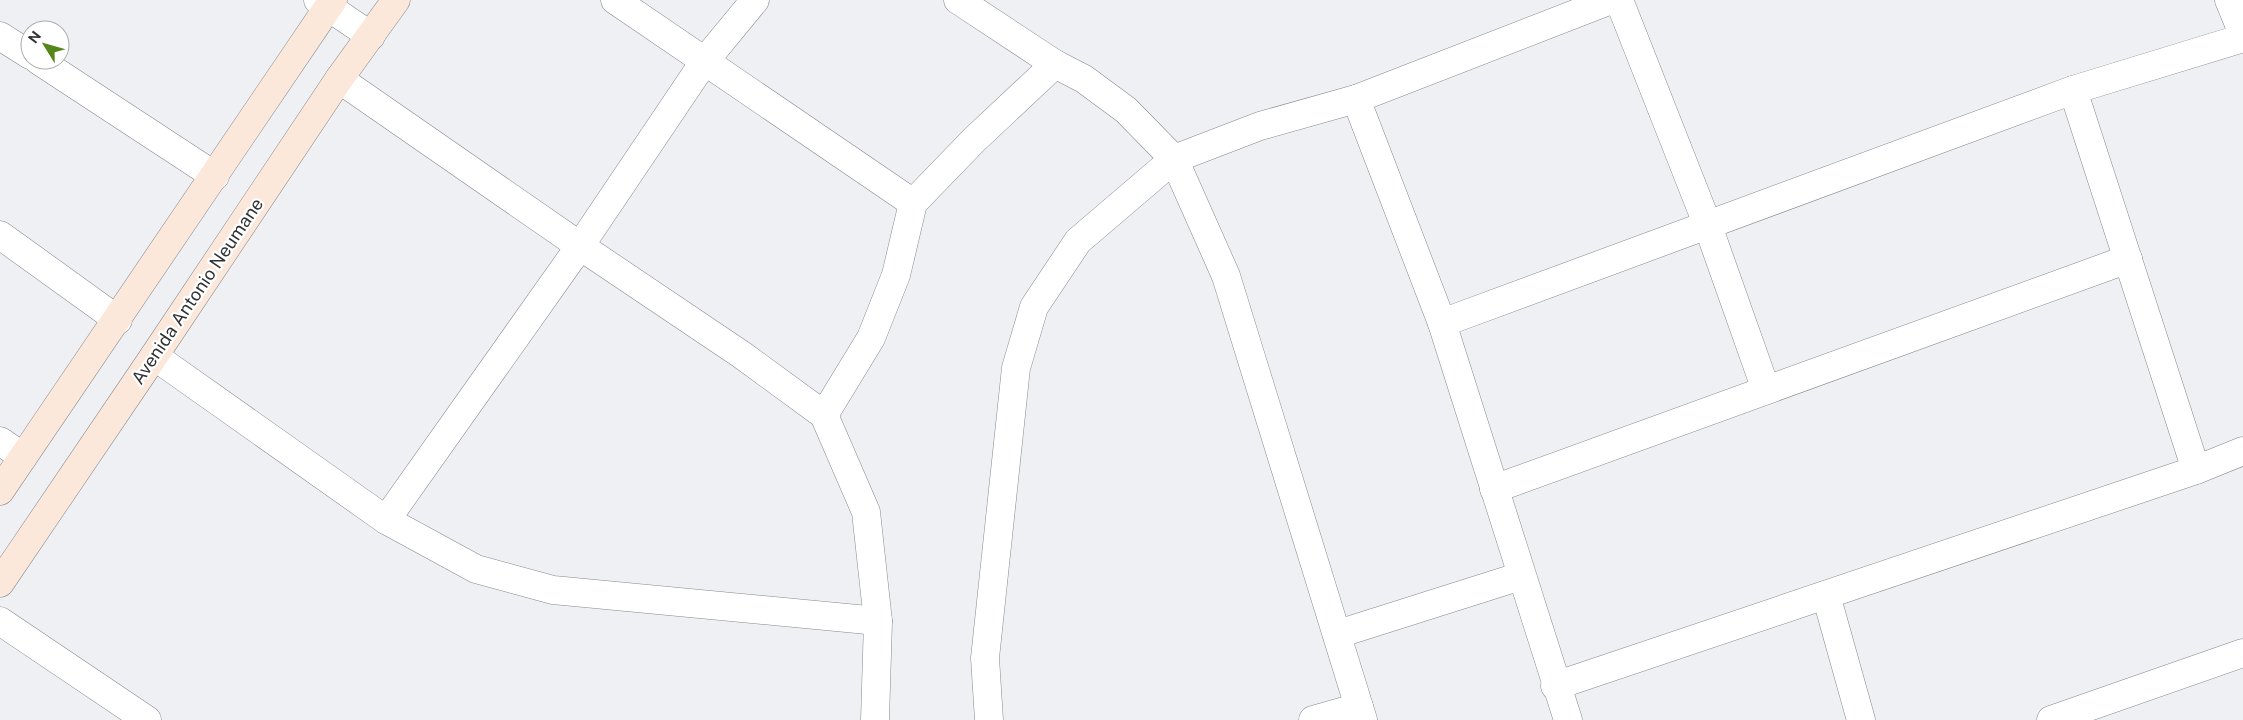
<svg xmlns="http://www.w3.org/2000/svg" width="2243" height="720" viewBox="0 0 2243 720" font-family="'Public Sans',sans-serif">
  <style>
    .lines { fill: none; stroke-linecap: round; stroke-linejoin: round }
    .street-casing { stroke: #87898c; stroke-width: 29 }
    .secondary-casing { stroke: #87898c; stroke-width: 29 }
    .street { stroke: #fff; stroke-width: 28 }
    .secondary { stroke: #fce8da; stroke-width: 28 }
    .labels { text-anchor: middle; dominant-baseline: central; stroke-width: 4.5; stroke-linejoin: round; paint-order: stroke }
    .street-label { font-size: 18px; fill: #323334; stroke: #fff }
  </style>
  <rect width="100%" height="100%" fill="#eef0f3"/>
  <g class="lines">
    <defs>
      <g id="street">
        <path d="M318 0 371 36"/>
        <path d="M615 0 913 203"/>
        <path d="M958 0 1055 64 1084 79 1126 110 1174 159 1226 276 1363 720"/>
        <path d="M1619 0 1708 226 1766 390"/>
        <path d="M2229 0 2243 34"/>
        <path d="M0 36 30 55"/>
        <path d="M38 60 215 176"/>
        <path d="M339 79 580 246 742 355 824 415 866 512 878 621"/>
        <path d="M2073 90 2196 470"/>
        <path d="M1356 99 1442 323 1568 720"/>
        <path d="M0 235 118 320"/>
        <path d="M1442 323 2073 90 2243 38"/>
        <path d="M154 356 386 520 476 569 553 590 878 621 875 720"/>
        <path d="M824 415 871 338 896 275 913 203 974 140 1055 64"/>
        <path d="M0 441 23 457"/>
        <path d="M1494 489 2128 259"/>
        <path d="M386 520 580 246 704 62 755 0"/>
        <path d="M1826 595 1861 720"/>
        <path d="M0 621 147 720"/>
        <path d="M1338 634 1521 576"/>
        <path d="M1555 686 2196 470 2243 451"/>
        <path d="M989 720 985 658 1016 368 1034 307 1078 241 1174 159 1260 126 1356 99 1611 0"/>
        <path d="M1313 720 1359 707"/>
        <path d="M2051 720 2243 653"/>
      </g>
      <g id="secondary">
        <path d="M0 491 333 0"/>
        <path d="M0 583 154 356 339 79 396 0"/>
      </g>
    </defs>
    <use href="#street" class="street-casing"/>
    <use href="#secondary" class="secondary-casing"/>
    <use href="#street" class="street"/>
    <use href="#secondary" class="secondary"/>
  </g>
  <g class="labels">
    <g class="street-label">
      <text transform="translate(197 291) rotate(-56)">Avenida Antonio Neumane</text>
    </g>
  </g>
  <g transform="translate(45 45) rotate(307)"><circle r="24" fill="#ffffff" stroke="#adadae"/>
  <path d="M0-4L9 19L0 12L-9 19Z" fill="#54861a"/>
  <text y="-8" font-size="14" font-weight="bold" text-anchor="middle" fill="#323334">N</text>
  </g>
</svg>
